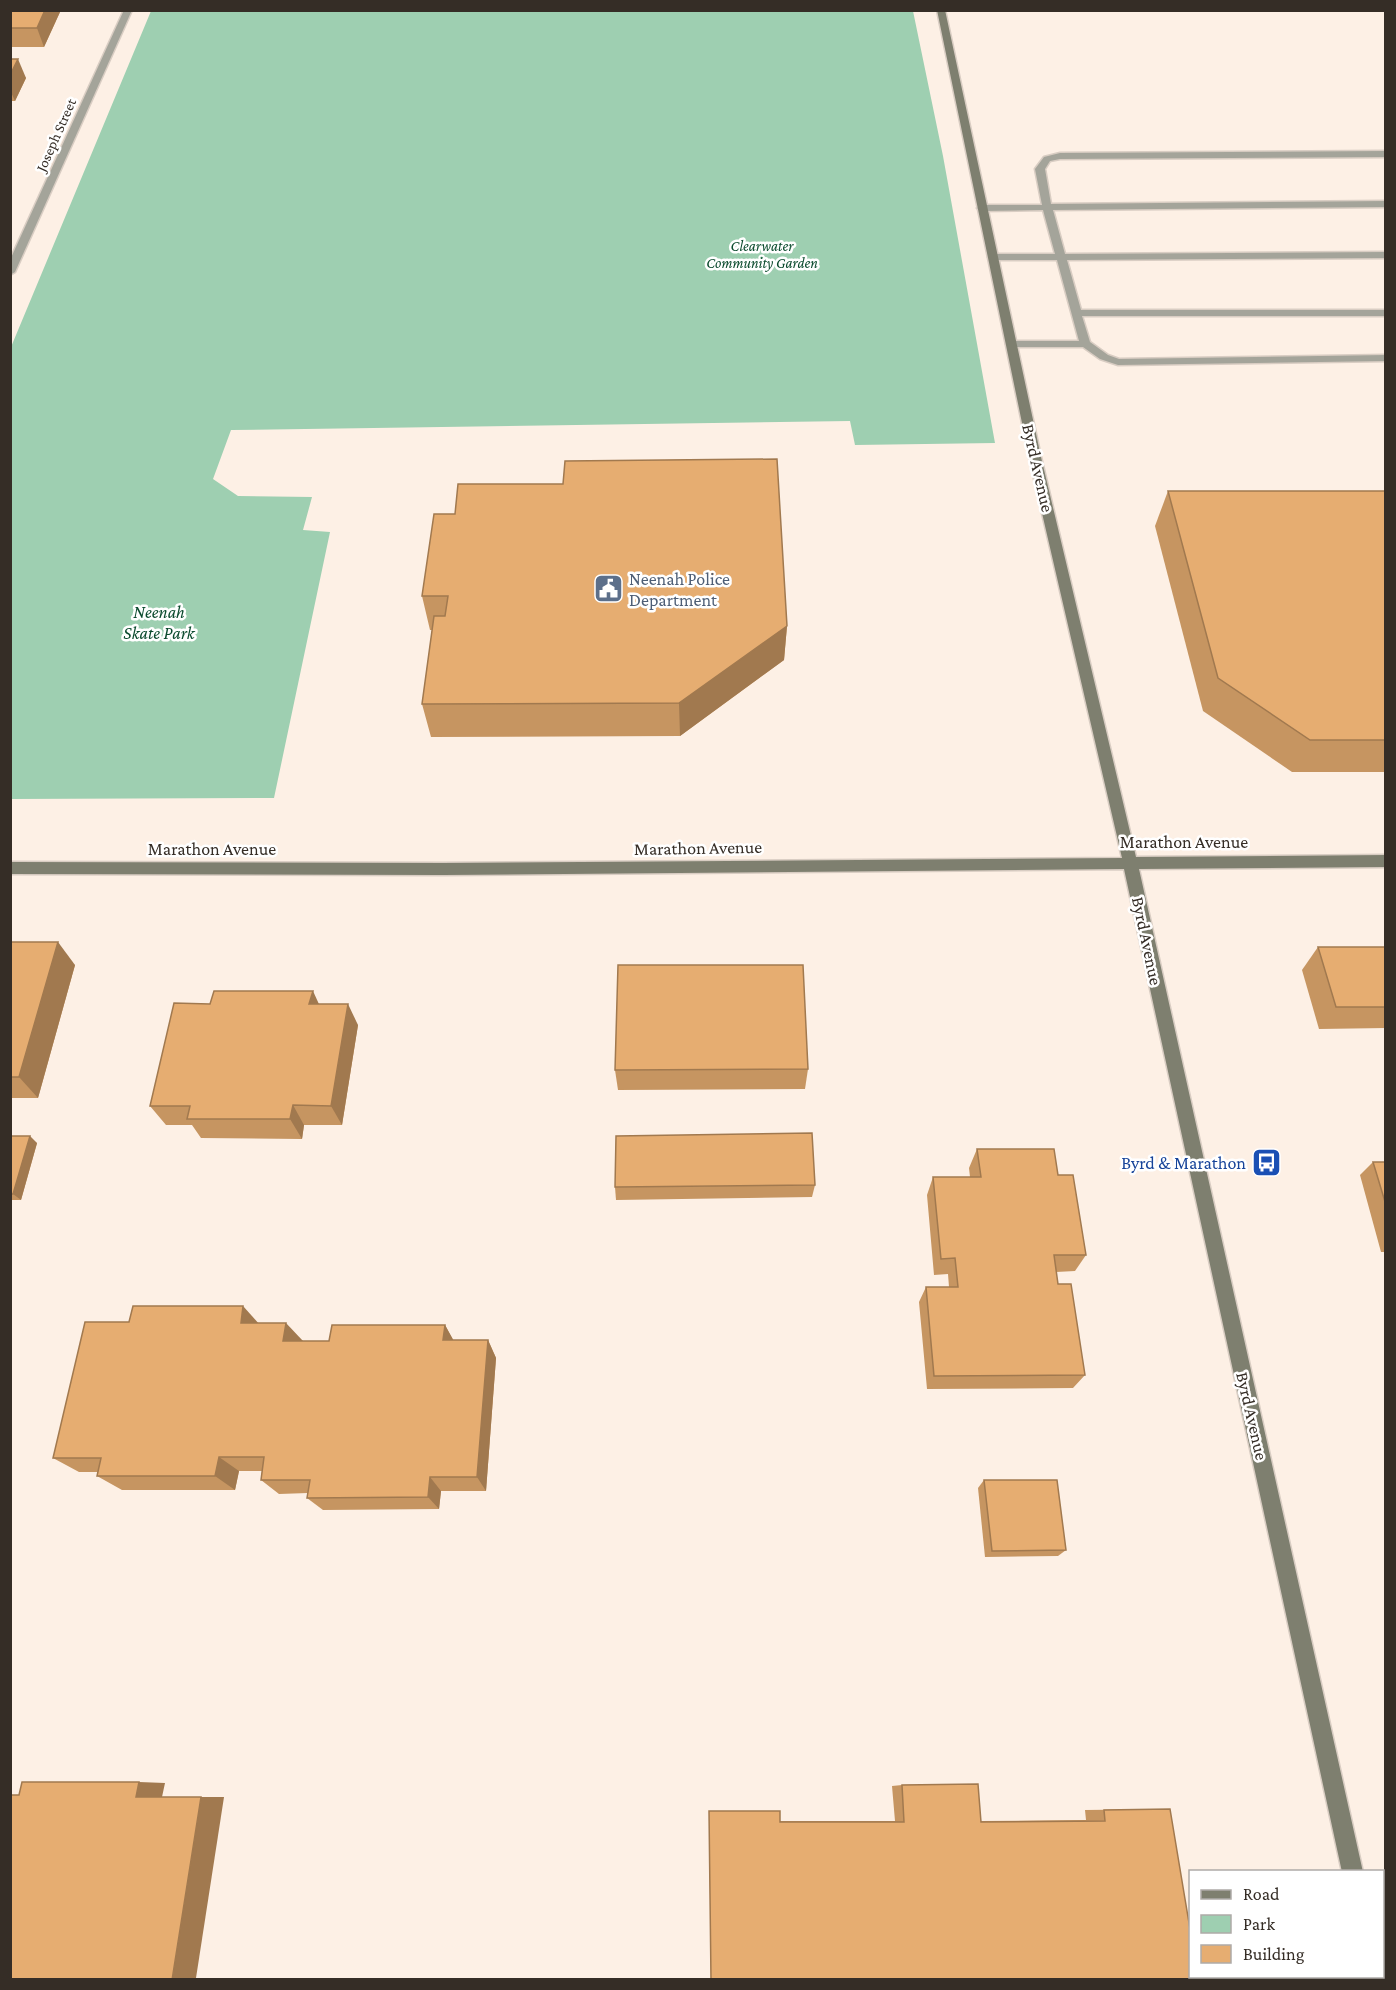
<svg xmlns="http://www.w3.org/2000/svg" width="1396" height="1990" viewBox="0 0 1396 1990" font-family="'Crimson Pro',serif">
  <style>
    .green { fill: #9ecfb1 }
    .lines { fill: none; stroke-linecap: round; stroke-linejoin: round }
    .lane-casing { stroke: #d9cdc3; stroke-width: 3 }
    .street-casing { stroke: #d9cdc3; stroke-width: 3 }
    .secondary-casing { stroke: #d9cdc3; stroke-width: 3 }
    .lane { fill: #a4a49a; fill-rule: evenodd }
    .street { fill: #a4a49a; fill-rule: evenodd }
    .secondary { fill: #7e7f6f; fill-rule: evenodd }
    .wall { fill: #c69561 }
    .shaded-wall { fill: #a1794f }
    .building { fill: #e6ad71; stroke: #a1794f; stroke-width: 1.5 }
    .labels { text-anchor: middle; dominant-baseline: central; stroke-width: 5; stroke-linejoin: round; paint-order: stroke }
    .far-street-label { font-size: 15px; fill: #352d26; stroke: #fff }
    .far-park-label { font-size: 15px; font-style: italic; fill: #0a4a2d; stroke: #fff }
    .street-label { font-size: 18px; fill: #352d26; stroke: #fff }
    .service-label { font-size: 18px; fill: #4e5e75; stroke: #fff; text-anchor: start }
    .park-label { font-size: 18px; font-style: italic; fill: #0a4a2d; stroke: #fff }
    .transit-label { font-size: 18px; fill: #164399; stroke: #fff; text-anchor: end }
  </style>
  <rect width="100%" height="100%" fill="#fdf0e5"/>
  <path class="green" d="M151 11H913L943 156 995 443 855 445 850 421 231 430 213 479 238 496 312 497 303 530 330 532 274 798 11 799V347Z"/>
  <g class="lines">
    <defs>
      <path id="lane" d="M1386 151V157L1060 159 1050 161 1045 169 1051 204 1386 201V207L1053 210 1065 254 1386 252V258L1067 260 1081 310H1386V316H1082L1090 342 1108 355 1119 359 1386 355V361L1118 365 1100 359 1083 347H1011L1006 344 1011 341H1079L1057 260H993L988 257 993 254H1055L1043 210 982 211 977 208 982 205H1042L1035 169 1044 157 1060 153Z"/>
      <path id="street" d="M124 10H132L15 272 10 275V260Z"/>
      <g id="secondary">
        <path d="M937 10H945L1041 457 1136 857 1386 855V867L1139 869 1363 1872H1342L1124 869 443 875 10 874V862L443 863 1122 858 1029 457Z"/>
        <path d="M1382 1967 1386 1970V1980H1366V1976H1382Z"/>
      </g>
    </defs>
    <use href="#lane" class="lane-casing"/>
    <use href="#street" class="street-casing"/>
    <use href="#secondary" class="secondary-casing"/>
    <use href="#lane" class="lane"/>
    <use href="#street" class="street"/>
    <use href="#secondary" class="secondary"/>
  </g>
  <g class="wall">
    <path d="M10 10H60V12L44 47H10Z"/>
    <path d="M10 59 26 78 15 101H10Z"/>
    <path d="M563 484 787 626 784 660 680 736 431 737 422 704 432 630H430L422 596 455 514Z"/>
    <path d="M1168 491H1386V772H1292L1203 711 1155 526Z"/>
    <path d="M10 942 75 965 38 1098H10Z"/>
    <path d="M1318 947H1386V1028L1319 1029 1302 970Z"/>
    <path d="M210 1004H318L358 1025 342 1125H304L302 1139 201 1138 192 1125H166L150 1106Z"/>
    <path d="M808 1069 805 1089 618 1090 615 1070Z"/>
    <path d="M10 1136 37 1143 21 1200H10Z"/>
    <path d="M977 1149 1058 1175 1086 1255 1075 1271 1056 1272 1058 1284 1085 1375 1073 1388 927 1389 919 1302 926 1287H949L948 1274 934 1275 927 1195 933 1177H970L969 1168Z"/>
    <path d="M1373 1162H1386V1252H1381L1360 1175Z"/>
    <path d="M815 1185 812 1197 616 1200 615 1187Z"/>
    <path d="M258 1323 303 1341H329L445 1325 453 1340H488L496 1358 486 1491H441L439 1509 323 1510 307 1498 308 1493 279 1494 261 1480 262 1471H239L235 1490H122L97 1476 98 1472H79L53 1458Z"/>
    <path d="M984 1480 1066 1550 1058 1556 985 1557 978 1488Z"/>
    <path d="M902 1785 981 1821 1086 1820 1085 1810 1170 1809 1198 1980H711L709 1811H780V1821H895L892 1786Z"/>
  </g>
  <g class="shaded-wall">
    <path d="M45 10H60V12L44 47 37 28Z"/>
    <path d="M18 59 26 78 15 101 10 90V75Z"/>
    <path d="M787 626 784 660 680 736 679 703Z"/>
    <path d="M58 942 75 965 38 1098 19 1077Z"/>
    <path d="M313 991 323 1013 309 1004Z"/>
    <path d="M348 1004 358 1025 342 1125 331 1106Z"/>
    <path d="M293 1105 304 1125 302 1139 290 1119Z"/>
    <path d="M30 1136 37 1143 21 1200 13 1194Z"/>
    <path d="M243 1306 260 1325 241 1323Z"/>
    <path d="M286 1323 303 1341H283Z"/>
    <path d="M445 1325 455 1343 443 1340Z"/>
    <path d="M488 1340 496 1358 486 1491 477 1477Z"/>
    <path d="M219 1457 239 1471 235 1490 215 1476Z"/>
    <path d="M430 1477 441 1491 439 1509 428 1497Z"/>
    <path d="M139 1782 165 1783 162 1797H136Z"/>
    <path d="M201 1797H224L196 1978 191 1980H172Z"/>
  </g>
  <g class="building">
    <path d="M10 10H45L37 28H10Z"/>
    <path d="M10 59H18L10 75Z"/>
    <path d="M777 459 787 626 679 703 422 704 434 616H445L448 596H422L434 514H455L458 484H563L565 461Z"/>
    <path d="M1168 491H1386V740H1310L1218 678Z"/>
    <path d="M10 942H58L19 1077H10Z"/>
    <path d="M1318 947H1386V1007H1336Z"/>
    <path d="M618 965H803L808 1069 615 1070Z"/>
    <path d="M214 991H313L309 1004H348L331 1106 293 1105 290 1119H187L190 1106H150L174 1003 210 1004Z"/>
    <path d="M812 1133 815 1185 615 1187 616 1136Z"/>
    <path d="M10 1136H30L13 1194H10Z"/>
    <path d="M977 1149H1054L1058 1175H1073L1086 1255H1054L1058 1284H1071L1085 1375 934 1376 926 1287H958L955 1258 941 1259 933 1177H981Z"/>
    <path d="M1373 1162H1386V1205Z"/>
    <path d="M133 1306H243L241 1323H286L283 1341H329L332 1325H445L443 1340H488L477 1477H430L428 1497 307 1498 310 1480H261L264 1457H219L215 1476H97L101 1458H53L85 1322H129Z"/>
    <path d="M984 1480H1057L1066 1550 992 1551Z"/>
    <path d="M22 1782H139L136 1797H201L172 1980H10V1795H19Z"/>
    <path d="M978 1784 981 1822 1105 1821 1104 1810 1170 1809 1191 1935V1977H1197L1198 1980H711L709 1811H780V1822H904L902 1785Z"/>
  </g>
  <defs>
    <symbol id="civic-square" viewBox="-11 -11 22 22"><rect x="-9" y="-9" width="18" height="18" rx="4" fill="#5c6f8a" stroke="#fff"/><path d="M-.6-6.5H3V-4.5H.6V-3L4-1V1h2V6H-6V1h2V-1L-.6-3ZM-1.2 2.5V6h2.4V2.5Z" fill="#fff"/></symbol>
    <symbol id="bus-square" viewBox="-11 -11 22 22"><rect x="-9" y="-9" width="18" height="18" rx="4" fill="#1a4fb4" stroke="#fff"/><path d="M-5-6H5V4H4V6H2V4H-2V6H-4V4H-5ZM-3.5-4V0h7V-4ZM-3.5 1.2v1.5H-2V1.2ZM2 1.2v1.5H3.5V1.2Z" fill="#fff"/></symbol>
  </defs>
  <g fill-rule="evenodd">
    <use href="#civic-square" x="592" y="572" width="33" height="33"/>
    <use href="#bus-square" x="1250" y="1146" width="33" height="33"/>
  </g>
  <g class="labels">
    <g class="far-street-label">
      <text transform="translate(56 135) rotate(-66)">Joseph Street</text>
    </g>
    <g class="far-park-label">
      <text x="762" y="246">Clearwater<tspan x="762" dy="17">Community Garden</tspan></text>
    </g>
    <g class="street-label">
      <text transform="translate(1038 468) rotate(77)">Byrd Avenue</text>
      <text x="1184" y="842">Marathon Avenue</text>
      <text transform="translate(698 848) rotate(-1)">Marathon Avenue</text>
      <text x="212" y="849">Marathon Avenue</text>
      <text transform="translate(1147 941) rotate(78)">Byrd Avenue</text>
      <text transform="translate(1252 1416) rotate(77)">Byrd Avenue</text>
    </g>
    <g class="service-label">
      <text x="629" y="579">Neenah Police<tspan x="629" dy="21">Department</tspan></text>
    </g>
    <g class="park-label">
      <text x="159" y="612">Neenah<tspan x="159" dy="21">Skate Park</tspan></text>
    </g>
    <g class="transit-label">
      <text x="1246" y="1163">Byrd &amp; Marathon</text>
    </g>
  </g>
  <rect width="1396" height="1990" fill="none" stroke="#352d26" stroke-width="24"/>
  <rect x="1189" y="1870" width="195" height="108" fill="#ffffff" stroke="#aeaba8" stroke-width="1.5"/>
  <rect x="1201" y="1890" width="30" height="9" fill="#7e7f6f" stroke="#aeaba8" stroke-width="1.5"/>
  <text x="1243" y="1900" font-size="18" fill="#352d26">Road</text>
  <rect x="1201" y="1915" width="30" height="18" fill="#9ecfb1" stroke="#aeaba8" stroke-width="1.5"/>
  <text x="1243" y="1930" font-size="18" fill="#352d26">Park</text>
  <rect x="1201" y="1945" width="30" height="18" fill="#e6ad71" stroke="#aeaba8" stroke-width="1.5"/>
  <text x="1243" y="1960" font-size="18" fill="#352d26">Building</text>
</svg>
